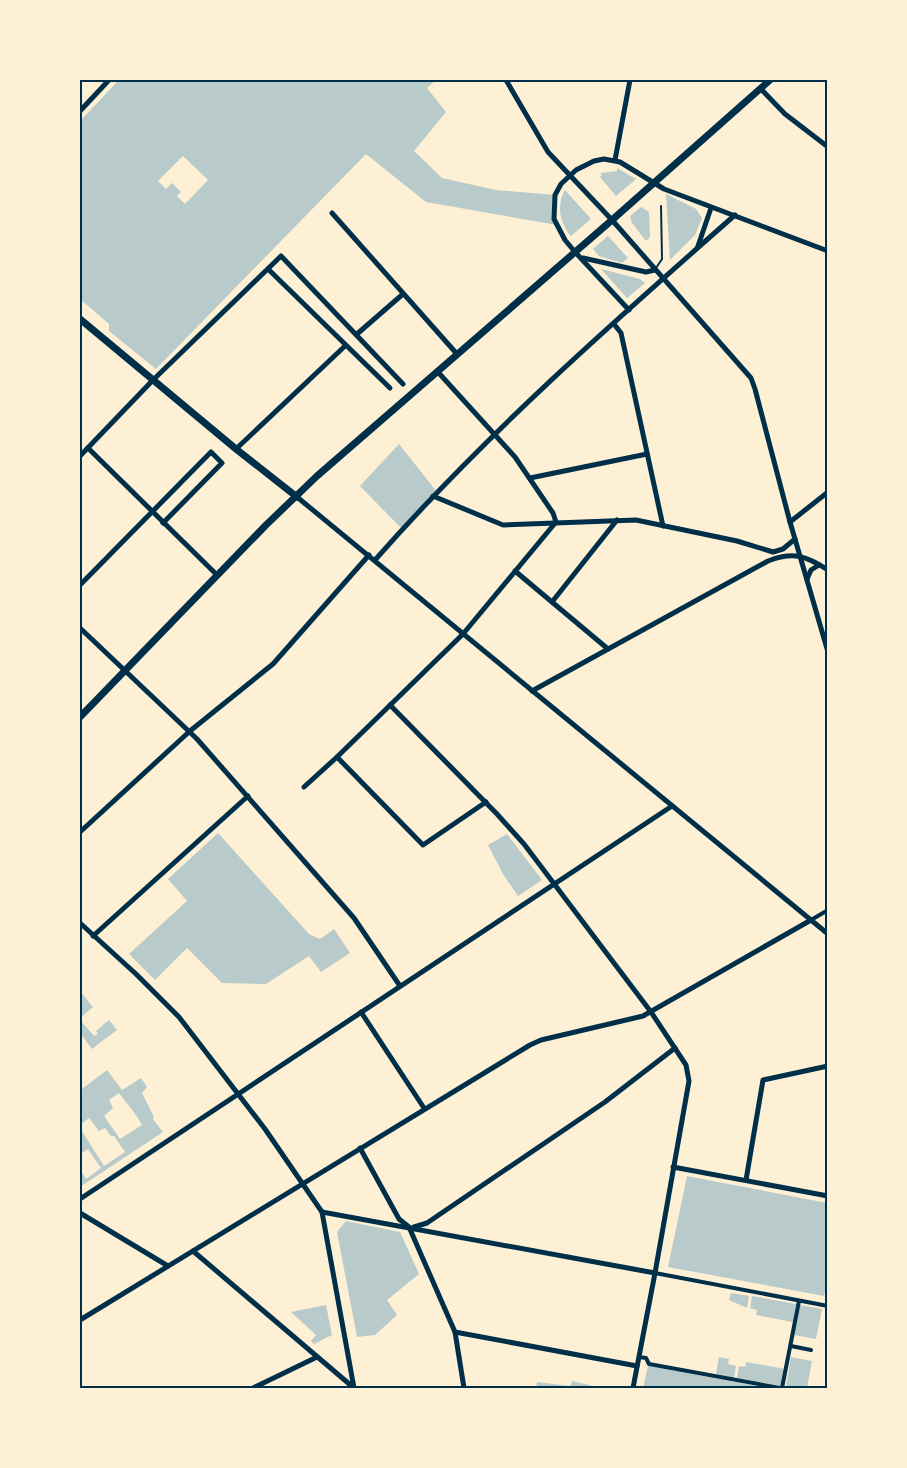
<svg xmlns="http://www.w3.org/2000/svg" width="907" height="1468" viewBox="0 0 907 1468" font-family="'Varela Round',sans-serif">
  <style>
    .green { fill: #b9caca; fill-rule: evenodd }
    .lines { fill: none; stroke-linecap: round; stroke-linejoin: round }
    .service { stroke: #003049; stroke-width: 2 }
    .pedestrian { stroke: #003049; stroke-width: 4 }
    .minor { stroke: #003049; stroke-width: 5 }
    .tertiary { stroke: #003049; stroke-width: 7 }
    .neatline { fill: none; stroke: #003049; stroke-width: 2 }
  </style>
  <rect width="100%" height="100%" fill="#fdf0d5"/>
  <g class="green">
    <path d="M119 80H436L427 88 446 112 414 151 442 178 496 190 555 195 557 225 426 202 366 154 156 369 109 331V324L80 299V121ZM183 156 208 180 185 204 177 196 181 192 172 183 166 189 158 181Z"/>
    <path d="M617 168 636 179 616 196 600 177 602 175 600 173 617 171Z"/>
    <path d="M565 190 591 219 571 236C560 224 556 205 565 190Z"/>
    <path d="M666 194 696 209 702 218 695 235 670 260Z"/>
    <path d="M641 207 649 212 650 237 646 241 632 223 630 216Z"/>
    <path d="M608 236 628 258 622 263 599 256 593 249Z"/>
    <path d="M601 269 640 279 645 283 627 298Z"/>
    <path d="M399 444 437 492 403 530 360 486Z"/>
    <path d="M218 833 309 934 320 939 334 929 350 953 321 972 309 956 266 984 222 983 187 948 155 980 129 954 187 901 168 879Z"/>
    <path d="M507 834 542 880 518 896 503 874 488 845Z"/>
    <path d="M80 991 93 1007 80 1018Z"/>
    <path d="M80 1020 94 1036 98 1034 96 1031 109 1020 117 1030 92 1049 80 1033Z"/>
    <path d="M107 1070 122 1090 141 1078 147 1087 142 1093 154 1117 153 1119 163 1132 80 1187V1169L86 1179 101 1168 88 1149 80 1154V1128L104 1166 125 1152 114 1136H111L105 1128 99 1131 89 1118 80 1125V1087L82 1089ZM119 1093C127 1104 135 1112 142 1125L120 1139 104 1116 113 1108 109 1100Z"/>
    <path d="M687 1176 827 1203 828 1281 824 1296 668 1267Z"/>
    <path d="M346 1221 400 1232 419 1274 387 1300 397 1315 375 1335 357 1337 337 1232Z"/>
    <path d="M731 1293 749 1296 747 1308 729 1300Z"/>
    <path d="M752 1296 796 1304 793 1322 756 1315 757 1310 750 1308Z"/>
    <path d="M326 1305 332 1335 314 1344 311 1341 316 1335 291 1312Z"/>
    <path d="M800 1305 822 1309 816 1339 794 1335Z"/>
    <path d="M719 1357 729 1359 728 1364 736 1366 734 1378 716 1374Z"/>
    <path d="M791 1357 812 1361 807 1388 786 1386Z"/>
    <path d="M746 1362 785 1369 782 1386 737 1378 739 1366 745 1367Z"/>
    <path d="M648 1366 768 1388H643Z"/>
    <path d="M572 1381 601 1388H536L537 1382 570 1386Z"/>
  </g>
  <g class="lines">
    <path class="service" d="M656 268 662 259 661 206"/>
    <g class="pedestrian">
      <path d="M811 920 828 910"/>
      <path d="M655 1273 828 1306"/>
      <path d="M791 1346 811 1350"/>
      <path d="M639 1357 646 1358 649 1364 780 1388"/>
      <path d="M782 1388 799 1301"/>
    </g>
    <g class="minor">
      <path d="M506 80 548 152 612 220 751 378 755 389 790 522 828 652"/>
      <path d="M760 88 785 114 828 147"/>
      <path d="M80 111 109 80"/>
      <path d="M615 160 630 80"/>
      <path d="M332 213 457 354"/>
      <path d="M698 246 711 208"/>
      <path d="M583 258 646 272 655 270"/>
      <path d="M268 269 390 388"/>
      <path d="M629 310 575 252 565 240 554 219 555 195 561 184 576 170 594 161 604 159 620 162 664 189 828 251"/>
      <path d="M614 324 621 333 663 526"/>
      <path d="M357 334 403 294"/>
      <path d="M437 371 515 457 553 513 556 522"/>
      <path d="M88 448 217 575"/>
      <path d="M236 449 345 346"/>
      <path d="M80 456 153 380 281 256 403 384"/>
      <path d="M530 478 647 454"/>
      <path d="M433 496 503 525 636 520 737 541 773 552 783 549 795 539"/>
      <path d="M297 497 828 934"/>
      <path d="M790 522 828 492"/>
      <path d="M375 560C485 435 610 325 735 215"/>
      <path d="M515 571 608 649"/>
      <path d="M807 579 811 570 819 565"/>
      <path d="M80 585 211 452 222 463 163 523"/>
      <path d="M552 602 617 520"/>
      <path d="M80 628 197 739 354 918 400 986"/>
      <path d="M532 691 768 561C794 551 806 556 828 570"/>
      <path d="M390 705 497 814 524 844 651 1012 686 1065 689 1081 655 1273 633 1388"/>
      <path d="M337 757 423 845 486 802"/>
      <path d="M304 787 337 757 463 634 556 522"/>
      <path d="M80 832 190 731 273 664 369 555"/>
      <path d="M80 923 136 974 179 1017 265 1129 322 1212 354 1388"/>
      <path d="M93 936 248 796"/>
      <path d="M361 1012 424 1108"/>
      <path d="M360 1148 399 1219 409 1227 455 1332 464 1388"/>
      <path d="M673 1167 828 1196"/>
      <path d="M746 1180 763 1080 828 1066"/>
      <path d="M80 1199 672 806"/>
      <path d="M322 1212 655 1273"/>
      <path d="M80 1213 168 1266"/>
      <path d="M414 1227 427 1223 605 1102 675 1048"/>
      <path d="M193 1251 354 1388"/>
      <path d="M80 1320 530 1045 541 1040 643 1016 811 920"/>
      <path d="M455 1332 637 1366"/>
      <path d="M253 1388 317 1357"/>
    </g>
    <g class="tertiary">
      <path d="M80 319 236 449 297 497"/>
      <path d="M80 717 266 525 317 476 612 220 770 80"/>
    </g>
  </g>
  <rect width="907" height="1468" fill="none" stroke="#fdf0d5" stroke-width="162"/>
  <rect x="81" y="81" width="745" height="1306" class="neatline"/>
</svg>
